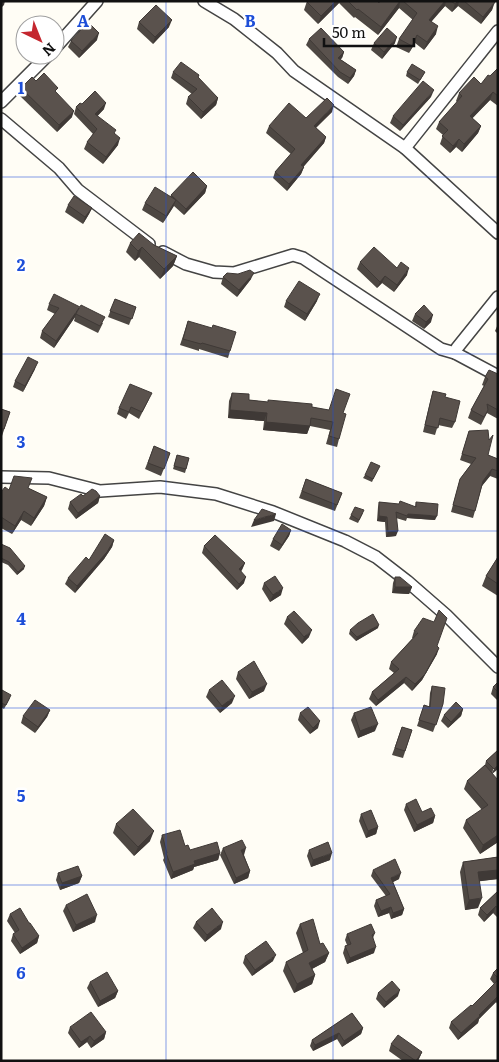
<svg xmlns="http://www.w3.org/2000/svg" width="499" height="1062" viewBox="0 0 499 1062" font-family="Literata,serif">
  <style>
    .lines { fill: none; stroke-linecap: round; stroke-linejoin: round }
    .street-casing { stroke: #444; stroke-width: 14 }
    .street { stroke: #fff; stroke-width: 11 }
    .wall { fill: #4d4742 }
    .shaded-wall { fill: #3f3936 }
    .building { fill: #5a524d; stroke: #3f3936 }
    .grid { fill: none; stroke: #1d4ed8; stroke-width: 1; stroke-opacity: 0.55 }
    .grid-label { font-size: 16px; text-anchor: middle; font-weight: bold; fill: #1d4ed8; stroke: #fff; stroke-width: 5; stroke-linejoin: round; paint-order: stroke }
  </style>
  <rect width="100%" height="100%" fill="#fffdf5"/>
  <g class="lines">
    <defs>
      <g id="street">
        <path d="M204 1 234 19 277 53 294 71 405 148 498 233"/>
        <path d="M55 48 97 1"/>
        <path d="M1 102 48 55"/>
        <path d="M1 119 59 168 78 190 149 244"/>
        <path d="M405 148 498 31"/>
        <path d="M163 252 186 264 214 272 234 273 293 255 303 258 441 349 455 353 457 348 498 297"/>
        <path d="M455 353 498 376"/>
        <path d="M1 477 49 478 100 491 160 487 216 494 273 512 345 541 376 557 407 581 446 615 498 667"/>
      </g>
    </defs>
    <use href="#street" class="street-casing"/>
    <use href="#street" class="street"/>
  </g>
  <g class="wall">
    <path d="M307 1H377L379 3 380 1H494L492 10 481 24 458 6 452 12 445 6 431 21 436 34 424 50 415 43 409 53 396 47 399 39 413 20 399 8 378 35 355 17 354 18 339 3 318 24 304 10Z"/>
    <path d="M139 22 169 27 153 44 137 29Z"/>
    <path d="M309 39 344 52 342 58 340 59 356 70 354 76 348 84 338 77 306 45Z"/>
    <path d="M97 40 79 58 68 47 71 41Z"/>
    <path d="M374 43H395L382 59 371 50Z"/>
    <path d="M498 68V106L490 100 472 118 481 126 478 133 462 152 456 147 450 153 440 144 443 135 436 129 439 122 457 102 456 101 459 93 481 84Z"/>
    <path d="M173 72 199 75 198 78 218 98 216 105 201 119 186 104 188 97 192 94 171 78Z"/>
    <path d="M407 72H425L418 84 406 76Z"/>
    <path d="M36 81 56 93 72 117 57 132 19 95 21 88Z"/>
    <path d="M431 97 400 131 390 123 393 116Z"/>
    <path d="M82 104 104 109 97 116 115 134 118 145 103 164 84 149 87 142 93 134 74 114 76 107Z"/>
    <path d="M332 112 316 128 326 137 324 143 303 167H304L301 174 287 191 273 178 275 172 291 154 266 133 269 126Z"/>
    <path d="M207 186 205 193 184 215 174 206 163 223 142 210 145 203 170 197 171 195Z"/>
    <path d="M68 205 92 208 89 214 83 224 65 212Z"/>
    <path d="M130 243 154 245 177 256 173 266 160 279 139 257 135 261 126 252Z"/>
    <path d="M360 262 397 268 407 275 394 292 382 283 377 288 357 269Z"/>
    <path d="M238 274 251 279 237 297 221 284 223 277Z"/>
    <path d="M115 299 136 307 129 325 108 317Z"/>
    <path d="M286 301H317L305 321 284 307Z"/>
    <path d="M49 304 103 323 98 333 74 321 75 317 54 348 40 338 42 331 55 314 47 310Z"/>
    <path d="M415 314 431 322 424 329 412 321Z"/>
    <path d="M188 321 230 351 228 358 199 349V351L180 345Z"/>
    <path d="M498 324V334L495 331Z"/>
    <path d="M35 369 23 392 13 387 15 381Z"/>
    <path d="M498 374V419L487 413 481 425 468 418 471 410 484 386 482 385 485 377Z"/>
    <path d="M433 391 445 397 455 422 452 428 438 425 435 435 423 432 431 398Z"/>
    <path d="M232 393 249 400 312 407 343 413 339 439 337 447 326 444 330 430 310 426 307 434 263 430 264 421 228 418 229 401Z"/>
    <path d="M149 399 139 419 129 413 126 419 117 414 119 408Z"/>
    <path d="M1 409 10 412 2 436H1Z"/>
    <path d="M469 431 488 455 498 459V479L490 476 482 486 473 518 451 512 460 479 471 464 460 460Z"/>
    <path d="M154 446 170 453 161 476 145 469Z"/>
    <path d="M177 455 189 458 185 473 173 469Z"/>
    <path d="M378 469 372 482 363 478 365 475Z"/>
    <path d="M306 479 342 493 335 511 299 498Z"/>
    <path d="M28 488 47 497 44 506 31 526 21 520 12 534 1 528V492L9 490Z"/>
    <path d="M83 496H100L98 503 76 519 68 509 70 502Z"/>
    <path d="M379 502 415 507 416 502 435 520 407 518 406 521 396 518V536L386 537 385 522 377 521 378 507Z"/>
    <path d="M363 513 358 523 349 519 351 515Z"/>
    <path d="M291 530 289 536 279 551 270 546 273 539Z"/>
    <path d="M114 540 112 547 104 559 75 593 65 584 68 578Z"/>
    <path d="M1 544 24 569 17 575 8 565 1 562Z"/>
    <path d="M204 546 245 563 241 571 244 583 237 590 202 553Z"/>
    <path d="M498 557V596L482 586 486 576Z"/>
    <path d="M395 577 412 587 409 594 392 593 393 583Z"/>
    <path d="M264 583 281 595 270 602 262 589Z"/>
    <path d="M287 617 309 637 302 644 284 624Z"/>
    <path d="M378 628 356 641 349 634 350 630Z"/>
    <path d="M414 631 437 646V654L422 680 412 691 404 683 376 706 369 699 372 692 394 673 389 669 391 662 413 638H412Z"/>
    <path d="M238 672 264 691 249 699 236 679Z"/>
    <path d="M498 682V701L491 694 493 687Z"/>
    <path d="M432 686 443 704 433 732 417 726 424 705 429 707 430 693Z"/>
    <path d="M209 690 232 703 220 713 206 697Z"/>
    <path d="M1 693 10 698 4 709 1 707Z"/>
    <path d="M463 709 461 716 448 728 441 721 444 715Z"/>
    <path d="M50 710 47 717 35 733 21 723 23 716Z"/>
    <path d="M300 713 318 728 310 734 298 720Z"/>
    <path d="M354 713 375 731 358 738 351 720Z"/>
    <path d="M402 727 412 730 403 758 392 755Z"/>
    <path d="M498 750 492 774 498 842 480 854 463 828 466 820 482 810 464 789 467 781 485 765 486 761Z"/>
    <path d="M406 804 422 812 435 816 433 823 414 832 404 810Z"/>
    <path d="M361 814 378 827 376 834 366 838 359 821Z"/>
    <path d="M116 824 150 841 134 856 113 833Z"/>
    <path d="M162 835 185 846 190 850 220 853 218 860 194 867 193 870 171 879 163 860 164 858 160 842Z"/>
    <path d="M223 848 244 855 250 871 248 878 234 884 220 855Z"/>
    <path d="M309 850 330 860 311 867 307 856Z"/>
    <path d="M498 857V879L479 881 478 908 465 910 460 872 463 862Z"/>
    <path d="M373 870 399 879 393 882 404 909 402 915 391 919 389 913 378 917 374 906 376 900 386 896 371 876Z"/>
    <path d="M58 873 82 876 79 883 60 890 56 880Z"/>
    <path d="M498 891V918L493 913 484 922 478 915 480 908Z"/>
    <path d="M66 905 95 922 73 932 63 911Z"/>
    <path d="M10 914 39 936 37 943 20 954 11 941 13 934 15 933 7 921Z"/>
    <path d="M196 922 221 929 205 942 193 928Z"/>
    <path d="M300 924 329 953 325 962 312 969 315 975 312 984 294 993 283 971 286 962 303 953 296 933Z"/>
    <path d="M375 933 373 938 374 953 347 964 343 953 345 946 347 945 345 940 347 934Z"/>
    <path d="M245 956 273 961 252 976 243 963Z"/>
    <path d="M498 968V1005L496 1002 479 1019 478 1023 458 1040 449 1028 451 1022 472 1006 494 984 490 979 493 973Z"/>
    <path d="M90 982 118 991 115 998 98 1007 87 988Z"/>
    <path d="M378 993 398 996 384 1008 376 999Z"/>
    <path d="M352 1013 363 1028 361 1034 342 1047 337 1039 313 1051 310 1046 312 1040Z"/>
    <path d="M70 1027 106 1032 104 1039 91 1048 87 1042 79 1048 68 1033Z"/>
    <path d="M391 1044 422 1052 418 1061H403L389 1051Z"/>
  </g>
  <g class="shaded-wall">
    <path d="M3 1H5L4 5 1 8V3Z"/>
    <path d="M336 1H340L339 3 318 24 321 16Z"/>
    <path d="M400 1 399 8 378 35 381 27Z"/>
    <path d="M445 1H446L445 6 426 28 429 20Z"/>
    <path d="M458 1H459L458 6 452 12 455 4Z"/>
    <path d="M495 2 492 10 481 24 483 17Z"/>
    <path d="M172 20 169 27 153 44 155 37Z"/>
    <path d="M438 26 436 34 424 50 427 42Z"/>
    <path d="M99 33 97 40 79 58 82 51Z"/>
    <path d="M417 35 415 43 409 53 412 46Z"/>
    <path d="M397 37 395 43 382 59 384 52Z"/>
    <path d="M344 52 342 58 336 64 338 58Z"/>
    <path d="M356 70 354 76 348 84 350 78Z"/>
    <path d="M434 90 431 97 400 131 403 125Z"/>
    <path d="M493 92 490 100 467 124 470 116Z"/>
    <path d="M218 98 216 105 201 119 203 112Z"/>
    <path d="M106 103 104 109 93 121 95 114Z"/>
    <path d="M334 105 332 112 311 132 314 126Z"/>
    <path d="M74 111 72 117 57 132 59 125Z"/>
    <path d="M481 126 478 133 462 152 464 144Z"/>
    <path d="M326 137 324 143 299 172 301 165Z"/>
    <path d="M120 138 118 145 103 164 106 157Z"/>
    <path d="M459 139 456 147 450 153 453 146Z"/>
    <path d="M304 167 301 174 287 191 289 184Z"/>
    <path d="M207 186 205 193 184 215 186 209Z"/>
    <path d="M176 200 173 207 163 223 166 216Z"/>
    <path d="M92 208 89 214 83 224 85 217Z"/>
    <path d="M142 247 139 257 135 261 138 251Z"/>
    <path d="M177 256 173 266 160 279 164 269Z"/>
    <path d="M409 268 407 275 394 292 397 285Z"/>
    <path d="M254 273 251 279 237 297 239 290Z"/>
    <path d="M385 276 382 283 377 288 380 282Z"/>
    <path d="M320 294 317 301 305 321 307 314Z"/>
    <path d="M79 308 75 317 54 348 56 341Z"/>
    <path d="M433 315 431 322 424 329 426 322Z"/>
    <path d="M38 362 35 369 23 392 25 386Z"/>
    <path d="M230 410 267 413 264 421 228 418Z"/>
    <path d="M266 422 310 426 307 434 263 430Z"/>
    <path d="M492 469 490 476 480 488 483 481Z"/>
    <path d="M100 496 98 503 76 519 78 513Z"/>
    <path d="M47 497 44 506 31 526 34 518Z"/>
    <path d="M24 511 21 520 12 534 15 526Z"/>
    <path d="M276 514 274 521 251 527 254 520Z"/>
    <path d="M408 514 437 516 435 520 407 518Z"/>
    <path d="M379 516 387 517 385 522 377 521Z"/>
    <path d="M291 530 289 536 279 551 282 545Z"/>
    <path d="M398 531 396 536 386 537 388 532Z"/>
    <path d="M114 540 112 547 104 559 75 593 77 586Z"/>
    <path d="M245 563 242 570 237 576 239 569Z"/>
    <path d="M25 566 24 569 17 575 18 572Z"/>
    <path d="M246 577 244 583 237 590 239 584Z"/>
    <path d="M395 587H412L409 594 392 593Z"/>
    <path d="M283 588 281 595 270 602 273 595Z"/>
    <path d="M379 625 378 628 356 641 357 637Z"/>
    <path d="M312 630 309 637 302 644 304 637Z"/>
    <path d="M439 648 437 654 422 680 412 691 415 684Z"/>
    <path d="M406 677 404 683 376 706 378 700Z"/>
    <path d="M267 684 264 691 249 699 252 692Z"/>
    <path d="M235 696 232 703 220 713 222 706Z"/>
    <path d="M463 709 461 716 448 728 451 722Z"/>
    <path d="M50 710 47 717 35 733 38 727Z"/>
    <path d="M320 721 318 728 310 734 313 728Z"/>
    <path d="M378 724 375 731 358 738 360 731Z"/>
    <path d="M498 765V769L491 775 494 769Z"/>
    <path d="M435 816 433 823 414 832 417 825Z"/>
    <path d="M378 827 376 834 366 838 368 831Z"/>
    <path d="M154 831 150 841 134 856 138 847Z"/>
    <path d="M498 835V842L480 854 483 845Z"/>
    <path d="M246 848 244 855 239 857 241 850Z"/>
    <path d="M220 853 218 860 194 867 193 870 171 879 173 872 194 861Z"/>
    <path d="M332 853 330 860 311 867 313 860Z"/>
    <path d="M498 870V879L474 882 478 872Z"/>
    <path d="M250 871 248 878 234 884 236 878Z"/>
    <path d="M401 873 399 879 389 884 391 878Z"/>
    <path d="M82 876 79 883 60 890 62 883Z"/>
    <path d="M482 898 478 908 465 910 469 900Z"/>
    <path d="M496 906 493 913 484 922 487 915Z"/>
    <path d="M391 907 389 913 378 917 381 911Z"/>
    <path d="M404 909 402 915 391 919 393 913Z"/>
    <path d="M97 915 95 922 73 932 76 925Z"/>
    <path d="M223 922 221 929 205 942 207 935Z"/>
    <path d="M39 936 37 943 20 954 22 948Z"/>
    <path d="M376 947 374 953 347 964 350 958Z"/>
    <path d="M329 953 325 962 306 972 309 963Z"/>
    <path d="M276 955 273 961 252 976 255 970Z"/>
    <path d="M315 975 312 984 294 993 297 984Z"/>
    <path d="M400 990 398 996 384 1008 386 1002Z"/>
    <path d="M118 991 115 998 98 1007 100 1001Z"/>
    <path d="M498 996 496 1002 479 1019 478 1023 458 1040 461 1033Z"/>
    <path d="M363 1028 361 1034 342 1047 344 1041Z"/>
    <path d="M106 1032 104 1039 91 1048 94 1041Z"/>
    <path d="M339 1033 337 1039 313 1051 315 1045Z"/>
    <path d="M90 1036 87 1042 79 1048 81 1042Z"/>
    <path d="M422 1052 418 1061H416Z"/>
  </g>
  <g class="building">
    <path d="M307 1H336L321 16 307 2Z"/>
    <path d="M348 1H377L379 3 380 1H400L381 27 358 9 357 10Z"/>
    <path d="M403 1H445L429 20 438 26 427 42 417 35 412 46 399 39 417 13Z"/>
    <path d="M451 1H458L455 4Z"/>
    <path d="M464 1H494L495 2 483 17Z"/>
    <path d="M156 5 172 20 155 37 139 22Z"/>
    <path d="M88 22 99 33 82 51 71 41Z"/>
    <path d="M321 28 344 52 338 58 356 70 350 78 340 72 309 39Z"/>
    <path d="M387 28 397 37 384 52 374 43Z"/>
    <path d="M181 62 199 75 198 77 218 98 203 112 188 97 197 89 173 72Z"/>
    <path d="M412 64 425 72 420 80 407 72Z"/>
    <path d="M498 68V96L493 92 470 116 481 126 464 144 459 139 453 146 442 136 448 130 439 122 462 96 459 93 474 77 481 84 488 75 490 76Z"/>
    <path d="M44 73 58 88 55 91 74 111 59 125 21 88 32 77 36 81Z"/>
    <path d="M423 81 434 90 403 125 393 116Z"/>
    <path d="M95 91 106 103 95 114 116 130 114 133 120 138 106 157 87 142 97 129 76 107 80 103 82 104Z"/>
    <path d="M327 98 334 105 314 126 326 137 301 165 304 167 289 184 275 172 295 149 269 126 289 103 306 118Z"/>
    <path d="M193 172 207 186 186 209 171 195Z"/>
    <path d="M155 187 176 200 166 216 145 203Z"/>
    <path d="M74 196 92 208 85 217 68 205Z"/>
    <path d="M139 233 154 245 177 256 164 269 142 247 138 251 130 243Z"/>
    <path d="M374 247 397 268 401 262 409 268 397 285 385 276 380 282 360 262Z"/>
    <path d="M250 270 254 273 239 290 223 277 227 273 238 274Z"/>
    <path d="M299 281 320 294 307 314 286 301Z"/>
    <path d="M54 294 80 307 81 305 105 317 100 326 76 314 79 308 56 341 42 331 59 308 49 304Z"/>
    <path d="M115 299 136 307 132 319 110 311Z"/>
    <path d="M424 305 433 315 426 322 415 314Z"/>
    <path d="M188 321 212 328 213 325 236 332 230 351 202 343 201 344 183 339Z"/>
    <path d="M28 357 38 362 25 386 15 381Z"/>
    <path d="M489 370 498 374V410L487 404 488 410 484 417 471 410 488 379 485 377Z"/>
    <path d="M130 384 152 393 142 412 131 407 129 412 119 408Z"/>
    <path d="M336 389 350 394 343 413 346 414 339 439 329 436 333 422 311 418 310 426 266 422 267 413 230 410 232 393 249 394V400L268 402V400L312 404V407L329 410Z"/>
    <path d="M433 391 446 394 445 397 460 401 455 422 440 418 438 428 425 425Z"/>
    <path d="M1 409 10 412 4 429H1Z"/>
    <path d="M488 430 489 440 493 435 488 455 498 459V471L492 469 483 481 475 511 453 505 460 479 476 458 462 454 469 431Z"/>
    <path d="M154 446 170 453 164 469 148 463Z"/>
    <path d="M177 455 189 458 186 469 174 466Z"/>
    <path d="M371 462 380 466 373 479 365 475Z"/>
    <path d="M14 476 32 478 28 488 47 497 34 518 24 511 15 526 1 517V492L5 487 9 490Z"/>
    <path d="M306 479 342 493 337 505 302 491Z"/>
    <path d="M92 489 96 491 100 496 78 513 70 502 81 494 83 496Z"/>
    <path d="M400 501 416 507V502L438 504 437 516 408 514 407 516 396 512 398 531 388 532 387 517 379 516V502L399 504Z"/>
    <path d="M355 507 364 510 359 520 351 515Z"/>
    <path d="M262 509 276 514 254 520Z"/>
    <path d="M282 524 291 530 282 545 273 539Z"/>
    <path d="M105 534 114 540 107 552 77 586 68 578 86 557 89 560Z"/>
    <path d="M215 535 245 563 239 569 246 577 239 584 204 546Z"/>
    <path d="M1 544 10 548 25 566 18 572 9 562 1 558Z"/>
    <path d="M498 557V584L486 576Z"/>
    <path d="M275 576 283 588 273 595 264 583Z"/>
    <path d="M395 577H400L412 587H395Z"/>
    <path d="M439 610 447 618 437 646 439 648 425 674 415 684 406 677 378 700 372 692 399 669 391 662 418 633 414 631 423 618 434 622Z"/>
    <path d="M294 611 312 630 304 637 287 617Z"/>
    <path d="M373 614 379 625 357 637 350 630 358 623Z"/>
    <path d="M254 661 267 684 252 692 238 672Z"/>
    <path d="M222 680 235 696 222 706 209 690Z"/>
    <path d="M498 682V692L493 687Z"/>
    <path d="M432 686 445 688 443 704 436 725 419 720 424 705 430 707Z"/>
    <path d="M2 690 11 695 6 705 1 703V693Z"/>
    <path d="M35 700 50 710 38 727 23 716Z"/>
    <path d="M456 702 463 709 451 722 444 715Z"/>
    <path d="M308 707 320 721 313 728 300 713Z"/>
    <path d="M371 707 378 724 360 731 354 713Z"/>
    <path d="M402 727 412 730 405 751 395 748Z"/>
    <path d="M498 750V765L494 769 486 761Z"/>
    <path d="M485 765 498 780V835L483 845 466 820 488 805 467 781Z"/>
    <path d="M416 799 422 812 431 808 435 816 417 825 406 804Z"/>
    <path d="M133 809 154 831 138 847 116 824Z"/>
    <path d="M371 810 378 827 368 831 361 814Z"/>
    <path d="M180 830 185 846 188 845 190 850 217 842 220 853 194 861 195 864 173 872 166 853H167L162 835Z"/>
    <path d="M242 840 246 848 241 850 250 871 236 878 223 848Z"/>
    <path d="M328 842 332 853 313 860 309 850Z"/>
    <path d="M498 857V870L478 872 482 898 469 900 463 862Z"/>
    <path d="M395 859 401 873 391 878 404 909 393 913 391 907 381 911 376 900 390 894 373 870Z"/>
    <path d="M78 866 82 876 62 883 58 873Z"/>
    <path d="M498 891V909L496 906 487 915 480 908Z"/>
    <path d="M87 894 97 915 76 925 66 905Z"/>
    <path d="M20 908 29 923H30L39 936 22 948 13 934 19 930 10 914Z"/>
    <path d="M212 908 223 922 207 935 196 922Z"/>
    <path d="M313 919 320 944 323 943 329 953 309 963 315 975 297 984 286 962 308 950 300 924Z"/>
    <path d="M371 924 375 933 372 935 376 947 350 958 345 946 351 944 347 934Z"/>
    <path d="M266 941 276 955 255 970 245 956Z"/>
    <path d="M498 968V978L493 973Z"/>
    <path d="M107 972 118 991 100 1001 90 982Z"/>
    <path d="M498 980V996L479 1015 480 1016 461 1033 451 1022 471 1005 472 1006Z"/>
    <path d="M392 981 400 990 386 1002 378 993Z"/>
    <path d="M91 1012 106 1032 94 1041 90 1036 81 1042 70 1027Z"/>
    <path d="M352 1013 363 1028 344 1041 339 1033 315 1045 312 1040Z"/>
    <path d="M398 1035 422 1052 416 1061 391 1044Z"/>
  </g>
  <path class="grid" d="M166 1V1061M333 1V1061M1 177H498M1 354H498M1 531H498M1 708H498M1 885H498"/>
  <g class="grid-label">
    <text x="83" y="27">A</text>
    <text x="250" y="27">B</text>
    <text x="21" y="94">1</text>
    <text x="21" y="271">2</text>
    <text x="21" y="448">3</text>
    <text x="21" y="625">4</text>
    <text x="21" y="802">5</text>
    <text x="21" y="979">6</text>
  </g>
  <rect width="499" height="1062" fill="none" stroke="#111111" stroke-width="5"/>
  <g transform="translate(40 40) rotate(137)"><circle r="24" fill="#ffffff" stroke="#a0a0a0"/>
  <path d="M0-4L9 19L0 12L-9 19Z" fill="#c4262e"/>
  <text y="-8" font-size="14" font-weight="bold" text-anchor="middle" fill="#111111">N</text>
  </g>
  <path d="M324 38v8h90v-8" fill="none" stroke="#111111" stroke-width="2.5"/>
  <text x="332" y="38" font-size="15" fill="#111111" stroke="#ffffff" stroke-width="4" paint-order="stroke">50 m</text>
</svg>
